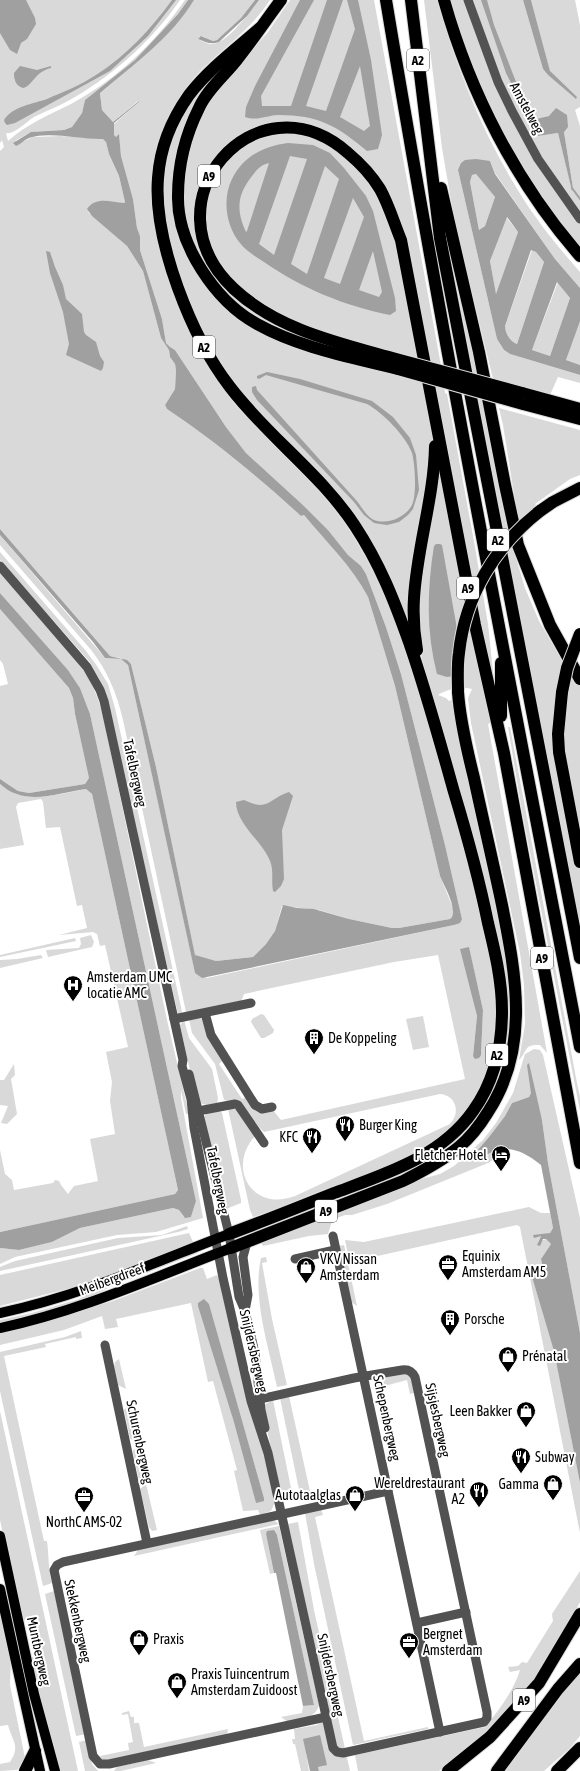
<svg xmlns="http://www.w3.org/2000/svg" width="580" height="1771" viewBox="0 0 580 1771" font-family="'Asap Condensed',sans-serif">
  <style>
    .green { fill: #d9d9d9; fill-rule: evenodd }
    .water { fill: #a0a0a0; fill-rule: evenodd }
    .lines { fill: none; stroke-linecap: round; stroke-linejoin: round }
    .stream { stroke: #a0a0a0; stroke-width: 2 }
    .major-casing { stroke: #dbdbdb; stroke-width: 12 }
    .highway-casing { stroke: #dbdbdb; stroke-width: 14 }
    .minor { stroke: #525252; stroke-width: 9 }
    .major { stroke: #000; stroke-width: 10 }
    .highway { stroke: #000; stroke-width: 12 }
    .highway-bridge-casing { stroke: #dbdbdb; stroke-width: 14; stroke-linecap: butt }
    .highway-bridge { stroke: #000; stroke-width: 12 }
    .labels { text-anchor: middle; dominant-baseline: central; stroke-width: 4; stroke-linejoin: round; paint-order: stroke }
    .shield { fill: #fff; stroke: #4c4c4c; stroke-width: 1 }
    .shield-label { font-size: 13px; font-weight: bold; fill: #000 }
    .street-label { font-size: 14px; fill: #000; stroke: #fff }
    .poi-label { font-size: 14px; fill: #000; stroke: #fff; text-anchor: start }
  </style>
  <rect width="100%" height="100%" fill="#fff"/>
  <g class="green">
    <path d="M0 0H180C153 39 116 73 75 97 62 105 48 110 34 117 26 122 14 135 6 133L8 141C27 124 49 115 71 104 116 80 156 42 185 0H188L178 14 135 60 85 100 82 113 72 127 64 130 31 132 15 141H24L33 137 60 136 104 139 106 142 109 154 119 176 125 202 124 203H108L88 212 127 246 143 271 161 338 169 350 170 357 175 364 176 370 175 389 165 405 167 409C215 441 258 477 301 516L304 515C326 542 352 566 368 597L395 686 440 876 453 908 452 917 450 919 399 928H392L349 919 319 910 282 906 275 931 266 944 253 957 216 961 195 956 156 767 131 664 121 658 110 656 0 529V151L4 147 2 140 0 143Z"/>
    <path d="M194 0H255L241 18 217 40 213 41 202 36 198 39C203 41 208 45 213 44 228 42 250 12 259 0H270C252 28 226 46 202 69 175 97 155 136 152 175 147 249 190 346 234 403 240 411 248 418 255 425 287 459 324 491 350 531 404 615 423 709 451 803 469 867 497 948 496 1015 496 1050 485 1084 466 1113 461 1120 455 1124 450 1129 445 1134 439 1140 433 1145 426 1150 415 1154 407 1158 398 1163 389 1167 380 1171 362 1179 342 1183 323 1190 300 1199 277 1209 253 1217L250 1210 228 1109H237L255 1136C226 1169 253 1212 295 1196L450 1124C461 1113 456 1095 440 1094L264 1132 258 1126 242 1103 224 1100 215 1064 192 1033 189 1019 199 1018 203 1019 223 1060 219 1064 242 1099 246 1097 273 1110 281 1120 465 1079 438 955 394 962 244 994 241 1002 187 1013 186 1012 123 720C117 694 108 672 92 651L0 545V535L105 658 121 659 128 665 195 972 207 978 454 925 462 919 445 845 401 674 386 627 366 574 361 566 348 555 328 530 304 506 246 453 226 427 175 350 170 347 166 343 162 319 140 250V236L137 228 133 199 121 156 119 135 116 137 113 135 114 124 139 102 138 101 113 122 102 110 100 92C131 68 173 34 194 0ZM469 948 483 1010 481 1055H473L477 1016 461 949Z"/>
    <path d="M290 0H374L442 371 445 393 447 394 475 547 488 624 498 719 488 724 547 1053 540 1045C523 1044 528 1051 519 1060L525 1024 524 985 520 953 471 723 468 698 472 689C460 686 448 689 438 695L446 698 449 701 452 700 457 730 504 942 511 1008 507 1060 492 1097 469 1130 448 1150 418 1167 441 1149 476 1115 507 1021 423 667 421 652 378 557 231 383 186 302 163 224 164 154 188 100 219 65 248 55 268 32Z"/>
    <path d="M424 0H437C456 67 482 132 519 192 536 220 558 247 580 272V288L555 259 495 173 490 161 458 170 497 339 504 350 510 354 580 375V383L558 377 550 395 493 379 454 218 442 148Z"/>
    <path d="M450 0H466L497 87 580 224V246C568 231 556 216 544 201 501 141 471 70 450 0Z"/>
    <path d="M472 0H523L543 69 548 75 576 99 550 72 531 0H575L580 25V107L575 110 580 126V213L543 159 505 89ZM549 116 564 132 573 188 572 190 558 133 538 136 534 120Z"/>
    <path d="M476 174 495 197 485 226 479 230 470 182 472 175Z"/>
    <path d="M506 217 518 232 496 295 490 261Z"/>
    <path d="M444 219 483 382 516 558 525 588 539 621 559 655 580 685V929C534 692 488 456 444 219Z"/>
    <path d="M532 250 536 252 544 262 517 344C510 342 505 334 505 326Z"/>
    <path d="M558 282 570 298 550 356 532 350Z"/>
    <path d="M579 321H580V365L566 360Z"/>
    <path d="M499 408 580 430V475L570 479 535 504 543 515 521 538 503 425Z"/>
    <path d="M0 552 86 651 97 666 108 684 115 708 181 1007 182 1013 178 1014 105 693 100 680 89 661 0 560Z"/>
    <path d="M0 572 79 664C91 680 98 696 103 715L167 1020 189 1114H186L181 1090V1098L203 1218 156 1232 117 1235 15 1257 0 1264V1248L19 1250 52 1242 80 1228 173 1208 179 1210 184 1217H191L196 1201 90 714 80 688 68 670 0 593Z"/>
    <path d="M0 609 69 688 73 698 75 714 89 778 85 784 29 793 18 791 0 779V686L8 684 3 664 0 660Z"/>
    <path d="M508 727H510L577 1083 580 1097V1111L522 811Z"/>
    <path d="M0 784C24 806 57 794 86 789L92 794 178 1190 175 1194 0 1232V1150L5 1174 12 1180 14 1190 53 1183 55 1180 59 1181 61 1185 68 1194 74 1186 98 1181 90 1139 115 1134 110 1101 112 1082 106 1052 128 1047 105 945 100 946 97 934 93 932 59 935 87 928 82 905 77 906 60 827 46 828 43 802 41 799 18 803 16 807 24 845 0 849Z"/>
    <path d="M91 935 94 942 92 947 48 957 46 950 79 948 81 944 80 938Z"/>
    <path d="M75 938 76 941 0 957V955Z"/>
    <path d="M41 955 43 958 0 968V960L17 959Z"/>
    <path d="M261 1014 264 1015 274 1030 273 1033 264 1038H261L251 1022 252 1019Z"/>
    <path d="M423 1016 429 1047 413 1050 406 1019Z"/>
    <path d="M184 1020 189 1038 212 1069 218 1098 217 1103 206 1105 200 1103 189 1066 180 1025Z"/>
    <path d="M534 1049 540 1050 543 1055 580 1218V1333L548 1163 542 1120 532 1091 529 1097 512 1103 505 1116 489 1137 469 1160 493 1151V1160L488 1163 387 1204 352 1215H345L337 1218 331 1224 328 1234 309 1236 263 1246 260 1241 411 1182 440 1174 454 1166 483 1140 496 1123 513 1093 525 1054Z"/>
    <path d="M14 1064 15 1075 11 1079 17 1114 7 1124 1 1123 8 1106 0 1105V1080H4Z"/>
    <path d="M220 1111 222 1113 241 1200V1203L226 1209 204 1117 207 1113Z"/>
    <path d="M529 1207 541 1213H550L553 1228 550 1233 541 1236 538 1242 546 1239 551 1244 541 1259 544 1268 532 1277 554 1350 580 1483V1533L520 1227 517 1225 355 1261 354 1263 350 1264 345 1240 364 1242Z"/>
    <path d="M187 1226 188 1229 178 1232 0 1271V1267L15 1261 118 1238 162 1235Z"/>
    <path d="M189 1233 194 1244 94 1282 0 1306V1275Z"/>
    <path d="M344 1245 357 1306 351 1302 338 1246Z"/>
    <path d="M197 1251 198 1253 108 1288 85 1300 0 1325V1320L32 1313 79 1299 98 1289Z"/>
    <path d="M266 1257 267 1262 262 1263 272 1319 287 1385 277 1387C269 1348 252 1298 261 1258Z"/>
    <path d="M200 1268H203L207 1279 217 1275 221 1282 264 1450 275 1502 271 1511 260 1515 258 1510 243 1511 234 1471 237 1470 213 1381 208 1382 191 1303 116 1319 118 1327 105 1329 102 1316 64 1330 0 1345V1332L113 1301ZM208 1301 264 1498 256 1502 233 1419Z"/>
    <path d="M81 1331 82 1338 76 1339V1337L45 1344 46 1347 4 1356 44 1541H47C49 1556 48 1569 52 1583L43 1586 0 1391V1352L65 1337Z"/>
    <path d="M119 1359 126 1389 118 1385 114 1367 115 1362Z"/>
    <path d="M401 1374H406L411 1378 414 1393 410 1394 407 1380 377 1388 375 1379Z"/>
    <path d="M289 1396 311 1496 301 1499 280 1398Z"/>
    <path d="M273 1400 292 1493 294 1500 291 1501 281 1495 262 1406Z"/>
    <path d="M131 1405 138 1441 130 1439 124 1410Z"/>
    <path d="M0 1411 78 1771H59L33 1674 32 1657 35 1656 28 1620H23L19 1610 0 1520Z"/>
    <path d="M139 1448 145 1481 139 1480 133 1453V1450Z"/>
    <path d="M146 1484 157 1530 152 1531 149 1527 140 1489Z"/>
    <path d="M321 1509 323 1515 315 1517 364 1741 428 1727V1729L353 1745 314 1564 305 1513Z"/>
    <path d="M273 1520 279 1524 134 1556 138 1550Z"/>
    <path d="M298 1522 314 1610 350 1771H319L318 1767 327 1764 304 1739 309 1771H301L295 1744H293L292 1739H295L294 1729 317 1725 325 1720 329 1711 288 1524Z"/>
    <path d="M279 1526 319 1705C315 1719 301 1719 288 1722L281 1717 302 1713 303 1706 314 1705 277 1535 266 1534 274 1573 270 1574 260 1530Z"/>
    <path d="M580 1571V1602L570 1621 538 1673 526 1690 490 1729 460 1756 439 1771H358L355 1755 485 1727C500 1709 513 1692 520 1670L510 1672 508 1667 518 1666 522 1662 527 1663 553 1621 552 1614Z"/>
    <path d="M54 1591 86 1734 76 1736 45 1594Z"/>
    <path d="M0 1605 11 1658 10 1685 25 1758 17 1770 0 1771V1764L10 1762C21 1746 12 1741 8 1725L0 1726Z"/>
    <path d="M580 1672V1736L569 1749 544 1771H505L553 1703Z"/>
    <path d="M129 1711 131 1717H134V1723H139L144 1747 228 1729 227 1735 108 1761 102 1760 100 1756 129 1750 128 1743 133 1742 128 1714 122 1715V1713Z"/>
    <path d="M87 1740 92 1764 98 1771H85L79 1742Z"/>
    <path d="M148 1760 156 1763 121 1771H114L117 1767Z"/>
  </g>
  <g class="water">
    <path d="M0 0H26L35 18 36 24 27 39 21 43 17 54 10 50 0 33Z"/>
    <path d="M172 0H176L148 36 110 71 15 123 7 125 5 123 4 120C13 106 33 104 47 99 63 92 81 85 96 75 126 56 152 28 172 0Z"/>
    <path d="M188 0H194C171 38 133 65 100 93L102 110 113 122 139 101V102L114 123V135L116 137 119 134 121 156 133 199 137 228 140 236V250L162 319 166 343 170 347 175 350 226 427 246 453 304 506 328 530 348 555 361 566 366 574 386 627 401 674 445 845 462 919 460 923 454 925 202 978 195 973 128 665 121 659 105 658 93 642 0 535V529L110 656 127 660 131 664 156 767 195 955 216 961 253 957 266 944 275 931 283 905 297 908 314 909 349 919 392 928H399L450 919 452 917C456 905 445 888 440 876L395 686 368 597C352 566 326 542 304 515L301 516C258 477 215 441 167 409L165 405 175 389 176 370 175 364 170 357 169 350 161 338 143 271 127 246 92 216 87 209C96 196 110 202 124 203L125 202 119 176 109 154 106 142 103 139C82 140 50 131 29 138 24 140 21 144 16 146L13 143 31 132 64 130 72 127 82 113 85 100 135 60 178 14Z"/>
    <path d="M255 0H259L247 16 219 42C210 45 206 42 198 39L201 36 213 41 217 40 241 18Z"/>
    <path d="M300 0H314L261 96 262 106H291L327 0H343L306 106 326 111 355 29 347 0H358L371 60 382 135 378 149 367 151C337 126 319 115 278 115 265 116 257 121 245 117L246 107 255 86ZM360 66 370 126 364 131 340 117Z"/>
    <path d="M481 0H487L494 25 518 87 536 119 549 116 556 108 567 115 568 127 564 132 573 188 572 191 558 133 538 136 506 73Z"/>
    <path d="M523 0H531L550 71 577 97 576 99 548 75 543 69Z"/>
    <path d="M20 66 37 70 51 66V68C34 72 33 86 23 88 16 86 14 80 14 73Z"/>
    <path d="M288 143 313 145 330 153 344 168 366 196 373 211 395 298 396 311 390 315C345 306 301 288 264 262 255 256 246 251 240 243 226 226 222 199 232 179 243 157 263 146 288 143ZM290 156 307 159 274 255 259 244ZM269 163 247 231 246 232C236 210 237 195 252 176 257 169 261 165 269 163ZM325 166 339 179 307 274 291 264ZM353 198 364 217 340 284 324 278ZM373 251 382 292 379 297 359 290Z"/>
    <path d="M476 159 490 161 495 174 555 259 580 288V321L566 360 580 365V375L510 354 504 350 497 339 458 170 461 163 465 160ZM476 174 495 197 485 226 479 230 470 182 472 175ZM507 217 518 232 496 294 490 261ZM531 250 536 252 544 262 517 344C510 342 505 333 505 326ZM557 282 570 298 550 356 532 350Z"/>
    <path d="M46 251 50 252 55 267 63 285 66 299 82 314 84 332 86 335 96 342 100 356 104 362 103 368 101 371 66 355 69 344 63 312 50 273Z"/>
    <path d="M267 372 300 379 372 401 393 417 410 438 416 455 419 490 413 509 408 515 399 522 387 525 380 524 374 523 364 515 354 502 257 400 252 392V387L256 386 257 390 356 500C361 506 366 515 372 519 386 526 405 518 412 505 417 494 415 464 412 453 405 435 383 413 367 404L266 375 259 379 257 378V376Z"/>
    <path d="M436 544H440L442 545 456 623 462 670 460 675 447 677 437 674C426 632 427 589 434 546Z"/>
    <path d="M0 593 68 670 80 688 90 714 196 1201 191 1217 185 1218 179 1210 173 1208 80 1228 52 1242 19 1250 0 1248V1232L175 1194 178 1190 92 794 86 789C57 793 25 807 0 784V779L18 791 29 793 85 784 89 778 75 714 73 698 69 688 0 609Z"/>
    <path d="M289 792 293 796 282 830 284 879 281 886 275 892 273 891C271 881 274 870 270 861 263 842 236 824 236 802L244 800C269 812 268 799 289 792Z"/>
    <path d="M469 947 483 1010 481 1055 479 1058 475 1059 473 1056 477 1016 460 949Z"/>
    <path d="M529 1063 542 1120 548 1163 580 1333V1483L554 1351 532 1277 543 1268 541 1259 551 1244 546 1239H543L540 1246 537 1245 541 1236 534 1238 533 1235 550 1233 553 1228 541 1165C513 1143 501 1146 471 1162L469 1160 489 1137 505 1116 512 1103 529 1097 531 1093 527 1065Z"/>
    <path d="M204 1299 209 1304 264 1498V1501L256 1503 233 1419 198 1306V1303Z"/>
    <path d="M274 1530 277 1535 314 1705 303 1706 276 1573H274L266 1534 267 1531Z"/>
    <path d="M320 1735 327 1765 318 1767 319 1771H310L303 1739Z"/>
  </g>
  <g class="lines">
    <path class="stream" d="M572 188 580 199"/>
    <defs>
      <g id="major">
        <path d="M0 1313C80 1296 153 1263 229 1234"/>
        <path d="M0 1328C80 1311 155 1277 231 1248"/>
        <path d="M0 1536 34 1694 55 1771"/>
        <path d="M0 1589 40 1771"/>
      </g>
      <g id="highway">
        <path d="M281 0C266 20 252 41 236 61 224 76 207 90 199 108 185 136 178 165 178 196 177 244 215 301 257 324 300 348 351 357 398 369"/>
        <path d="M386 0C444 350 513 699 580 1047"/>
        <path d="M411 0 440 238 580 958"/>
        <path d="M444 0C470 93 517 184 580 256"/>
        <path d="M441 188 479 352 505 485 518 545 550 625 580 679"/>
        <path d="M396 359C339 343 278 330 234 289 142 203 256 72 348 153 360 163 372 176 380 189 389 205 394 223 401 240L475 625 504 753 580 1163"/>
        <path d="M522 393 580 409"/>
        <path d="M523 404 580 419"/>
        <path d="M540 511 553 502 580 488"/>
        <path d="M417 650C414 633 413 615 414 598 417 547 434 498 435 446"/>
        <path d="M501 663V716"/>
        <path d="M562 692 558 734 559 752 580 862"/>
        <path d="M229 1234C264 1221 299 1207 334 1193 385 1174 441 1157 473 1111 494 1082 502 1047 502 1011 502 981 495 952 488 923 479 879 467 835 454 792 440 742 426 691 409 642 394 600 380 564 355 526 321 474 268 437 230 387 192 338 153 241 158 178 160 148 172 119 189 95 209 69 236 49 260 28"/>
        <path d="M231 1248 403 1181C423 1171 442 1161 459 1147 471 1137 480 1125 488 1112 530 1048 516 975 502 905 493 862 483 820 474 778 467 750 460 721 458 692"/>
        <path d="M25 1771 35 1751"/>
        <path d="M448 1771 490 1737 539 1683 580 1614"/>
        <path d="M497 1771 558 1689 580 1664"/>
        <path d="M557 1771 580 1748"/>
      </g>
    </defs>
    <use href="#major" class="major-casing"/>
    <use href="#highway" class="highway-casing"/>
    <g class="minor">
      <path d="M468 0 498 82 512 111 538 159 580 219"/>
      <path d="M0 566 87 667 100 690 104 701 183 1060 182 1066 191 1099 194 1128 223 1278 251 1401 268 1453 333 1748 337 1752 343 1753 484 1722 487 1718V1712L415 1377C412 1371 408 1369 402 1370L354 1378 251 1401"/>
      <path d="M205 1013 211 1035 255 1105 262 1109 272 1107"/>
      <path d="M174 1019 251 1003"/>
      <path d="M189 1074 229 1234 239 1297 245 1311 255 1353 261 1410 265 1428"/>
      <path d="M193 1112 235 1104 238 1105 264 1143"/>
      <path d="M333 1236 440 1732"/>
      <path d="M295 1259 335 1250"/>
      <path d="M245 1311 248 1295 243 1257 247 1242"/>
      <path d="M105 1345 147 1543"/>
      <path d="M417 1623 466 1612"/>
      <path d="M326 1717 109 1764H100L93 1756 54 1570 57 1565 63 1562 388 1491"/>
    </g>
    <use href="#major" class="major"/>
    <use href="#highway" class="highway"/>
    <defs>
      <g id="highway-bridge">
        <path d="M396 359 522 393"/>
        <path d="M398 369 523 404"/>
        <path d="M458 692C458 679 457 666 459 653 465 596 495 546 540 511"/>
        <path d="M562 692 567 668 580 634"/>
      </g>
    </defs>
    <use href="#highway-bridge" class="highway-bridge-casing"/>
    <use href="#highway-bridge" class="highway-bridge"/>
  </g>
  <defs>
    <symbol id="hospital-pin" viewBox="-11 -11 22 30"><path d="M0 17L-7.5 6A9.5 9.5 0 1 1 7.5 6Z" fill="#000" stroke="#fff"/><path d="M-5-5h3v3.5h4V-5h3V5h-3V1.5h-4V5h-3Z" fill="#fff"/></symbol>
    <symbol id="building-pin" viewBox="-11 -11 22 30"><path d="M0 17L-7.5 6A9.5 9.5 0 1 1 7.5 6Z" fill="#000" stroke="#fff"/><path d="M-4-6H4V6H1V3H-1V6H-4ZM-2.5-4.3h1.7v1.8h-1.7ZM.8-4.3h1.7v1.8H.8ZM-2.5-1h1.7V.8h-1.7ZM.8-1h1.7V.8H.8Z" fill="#fff"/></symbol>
    <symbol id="restaurant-pin" viewBox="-11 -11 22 30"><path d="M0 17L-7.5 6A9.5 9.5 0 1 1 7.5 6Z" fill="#000" stroke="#fff"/><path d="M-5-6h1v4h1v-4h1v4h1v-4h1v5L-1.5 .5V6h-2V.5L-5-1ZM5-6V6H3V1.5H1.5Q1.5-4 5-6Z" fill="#fff"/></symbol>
    <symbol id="hotel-pin" viewBox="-11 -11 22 30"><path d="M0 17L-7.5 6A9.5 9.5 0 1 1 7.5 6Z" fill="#000" stroke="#fff"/><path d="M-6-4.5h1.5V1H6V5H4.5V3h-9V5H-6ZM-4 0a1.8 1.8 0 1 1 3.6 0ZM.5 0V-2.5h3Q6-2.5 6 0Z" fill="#fff"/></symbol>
    <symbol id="office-pin" viewBox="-11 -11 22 30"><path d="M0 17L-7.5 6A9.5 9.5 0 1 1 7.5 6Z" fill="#000" stroke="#fff"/><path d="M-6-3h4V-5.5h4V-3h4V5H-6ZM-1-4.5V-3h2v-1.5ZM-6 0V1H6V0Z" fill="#fff"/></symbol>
    <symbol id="shop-pin" viewBox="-11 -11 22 30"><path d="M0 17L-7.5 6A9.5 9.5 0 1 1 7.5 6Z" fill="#000" stroke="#fff"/><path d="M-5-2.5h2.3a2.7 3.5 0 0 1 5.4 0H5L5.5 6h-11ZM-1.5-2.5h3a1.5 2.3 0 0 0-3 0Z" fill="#fff"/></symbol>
  </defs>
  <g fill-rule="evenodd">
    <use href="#hospital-pin" x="62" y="974" width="22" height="30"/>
    <use href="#building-pin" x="303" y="1027" width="22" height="30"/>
    <use href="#restaurant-pin" x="334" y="1114" width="22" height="30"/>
    <use href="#restaurant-pin" x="301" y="1126" width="22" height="30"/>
    <use href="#hotel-pin" x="490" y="1144" width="22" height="30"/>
    <use href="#office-pin" x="437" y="1253" width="22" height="30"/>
    <use href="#shop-pin" x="295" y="1256" width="22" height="30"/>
    <use href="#building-pin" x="439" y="1308" width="22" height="30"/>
    <use href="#shop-pin" x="497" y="1345" width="22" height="30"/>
    <use href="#shop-pin" x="515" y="1400" width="22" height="30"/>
    <use href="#restaurant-pin" x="510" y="1446" width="22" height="30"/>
    <use href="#shop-pin" x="542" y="1473" width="22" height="30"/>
    <use href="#restaurant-pin" x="468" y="1480" width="22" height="30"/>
    <use href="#shop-pin" x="344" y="1484" width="22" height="30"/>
    <use href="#office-pin" x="73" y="1485" width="22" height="30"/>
    <use href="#shop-pin" x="128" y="1628" width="22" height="30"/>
    <use href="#office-pin" x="398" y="1631" width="22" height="30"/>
    <use href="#shop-pin" x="166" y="1671" width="22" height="30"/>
  </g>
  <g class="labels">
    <g class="shield">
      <rect x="407" y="49" width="22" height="22" rx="3"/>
      <rect x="198" y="165" width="22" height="22" rx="3"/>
      <rect x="193" y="336" width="22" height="22" rx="3"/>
      <rect x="487" y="529" width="22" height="22" rx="3"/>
      <rect x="457" y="577" width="22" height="22" rx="3"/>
      <rect x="531" y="947" width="22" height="22" rx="3"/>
      <rect x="486" y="1044" width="22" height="22" rx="3"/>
      <rect x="315" y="1200" width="22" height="22" rx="3"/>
      <rect x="513" y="1689" width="22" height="22" rx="3"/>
    </g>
    <g class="shield-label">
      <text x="418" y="60">A2</text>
      <text x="209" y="176">A9</text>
      <text x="204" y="347">A2</text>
      <text x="498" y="540">A2</text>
      <text x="468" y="588">A9</text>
      <text x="542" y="958">A9</text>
      <text x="497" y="1055">A2</text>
      <text x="326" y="1211">A9</text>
      <text x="524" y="1700">A9</text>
    </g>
    <g class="street-label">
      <text transform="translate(527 108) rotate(62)">Amstelweg</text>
      <text transform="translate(135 773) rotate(78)">Tafelbergweg</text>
      <text transform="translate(218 1180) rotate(79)">Tafelbergweg</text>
      <text transform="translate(112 1279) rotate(-20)">Meibergdreef</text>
      <text transform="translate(254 1351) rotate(77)">Snijdersbergweg</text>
      <text transform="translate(387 1418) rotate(78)">Schepenbergweg</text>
      <text transform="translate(438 1420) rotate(78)">Sijsjesbergweg</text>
      <text transform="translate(140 1442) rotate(78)">Schurenbergweg</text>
      <text transform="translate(78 1621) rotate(78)">Stekkenbergweg</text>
      <text transform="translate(39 1651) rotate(78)">Muntbergweg</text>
      <text transform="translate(331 1675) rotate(78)">Snijdersbergweg</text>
    </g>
    <g class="poi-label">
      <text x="87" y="977">Amsterdam UMC<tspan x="87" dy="16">locatie AMC</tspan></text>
      <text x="328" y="1038">De Koppeling</text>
      <text x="359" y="1125">Burger King</text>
      <text x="298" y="1137" text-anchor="end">KFC</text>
      <text x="487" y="1155" text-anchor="end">Fletcher Hotel</text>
      <text x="462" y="1256">Equinix<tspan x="462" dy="16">Amsterdam AM5</tspan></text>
      <text x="320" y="1259">VKV Nissan<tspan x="320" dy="16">Amsterdam</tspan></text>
      <text x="464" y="1319">Porsche</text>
      <text x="522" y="1356">Prénatal</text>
      <text x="512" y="1411" text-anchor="end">Leen Bakker</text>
      <text x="535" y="1457">Subway</text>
      <text x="465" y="1483" text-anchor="end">Wereldrestaurant<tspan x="465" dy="16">A2</tspan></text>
      <text x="539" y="1484" text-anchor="end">Gamma</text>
      <text x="341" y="1495" text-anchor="end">Autotaalglas</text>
      <text x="84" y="1522" text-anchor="middle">NorthC AMS-02</text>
      <text x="423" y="1634">Bergnet<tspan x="423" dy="16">Amsterdam</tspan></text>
      <text x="153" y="1639">Praxis</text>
      <text x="191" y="1674">Praxis Tuincentrum<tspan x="191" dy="16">Amsterdam Zuidoost</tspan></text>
    </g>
  </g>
</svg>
